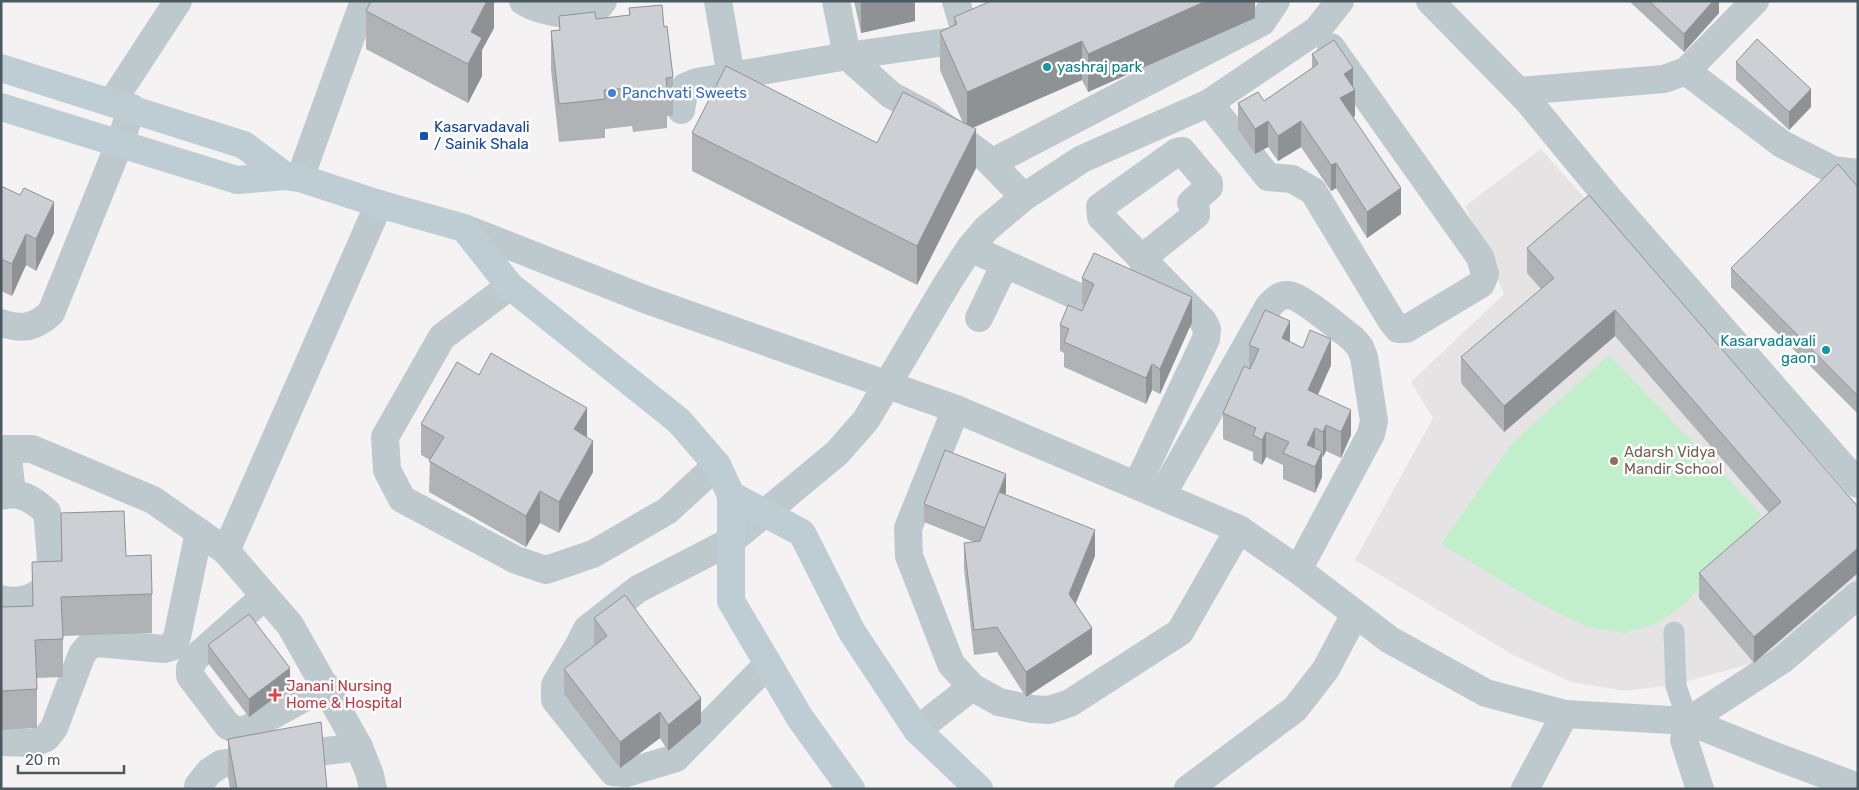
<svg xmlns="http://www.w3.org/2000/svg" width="1859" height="790" viewBox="0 0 1859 790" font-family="Rubik,sans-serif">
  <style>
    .education { fill: #e5e3e4 }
    .green { fill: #c2efcb }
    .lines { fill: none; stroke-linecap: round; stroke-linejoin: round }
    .lane { stroke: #bec9ce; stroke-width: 21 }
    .street { stroke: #bec9ce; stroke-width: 28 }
    .secondary { stroke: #beccd3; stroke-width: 28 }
    .wall { fill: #afb3b6 }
    .shaded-wall { fill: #8f9294 }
    .building { fill: #ccd0d4; stroke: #8f9294 }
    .culture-dot { fill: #0f9aa8; stroke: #fff; stroke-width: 2 }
    .shop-dot { fill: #3f7fe0; stroke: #fff; stroke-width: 2 }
    .transit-dot { fill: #1a4fb4; stroke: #fff; stroke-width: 2 }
    .education-dot { fill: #8d6e63; stroke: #fff; stroke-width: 2 }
    .health-dot { fill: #e0444e; stroke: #fff; stroke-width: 2 }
    .labels { text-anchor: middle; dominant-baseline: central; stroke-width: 5; stroke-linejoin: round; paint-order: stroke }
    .culture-label { font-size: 15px; fill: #0d838f; stroke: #fff; text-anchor: start }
    .shop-label { font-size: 15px; fill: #366cbe; stroke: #fff; text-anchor: start }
    .transit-label { font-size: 15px; fill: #164399; stroke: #fff; text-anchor: start }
    .education-label { font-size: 15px; fill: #785e54; stroke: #fff; text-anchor: start }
    .health-label { font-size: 15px; fill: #be3a42; stroke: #fff; text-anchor: start }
  </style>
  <rect width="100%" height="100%" fill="#f4f2f2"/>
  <path class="education" d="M1541 149 1858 505V583L1758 662 1673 685 1626 691 1571 682 1513 655 1355 560 1433 418 1411 382 1504 294 1465 206Z"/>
  <path class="green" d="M1609 355 1762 515 1686 603 1658 623 1625 633 1588 627 1542 605 1441 544 1511 445Z"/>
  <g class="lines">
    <path class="lane" d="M1674 632 1676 686 1688 721"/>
    <g class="street">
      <path d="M523 1C540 13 591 23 603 1"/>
      <path d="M718 1 731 76"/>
      <path d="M836 1 847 56 967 39 956 1"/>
      <path d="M1430 1 1528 101 1609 199 1858 484"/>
      <path d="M1686 71 1782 144 1833 170 1858 173"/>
      <path d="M1519 91 1664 79 1686 71 1755 1"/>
      <path d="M112 102 178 1"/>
      <path d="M1209 103 1268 177 1292 179 1313 191 1391 320 1398 329H1406L1481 284 1485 274 1480 257 1331 47"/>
      <path d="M681 110 685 87 697 82 847 56 891 95 928 115 984 156 1024 197"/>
      <path d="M991 163 1262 22 1276 1"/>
      <path d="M300 178 364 1"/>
      <path d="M464 228 647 300 956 409 1239 529 1298 570 1390 640 1486 693 1565 714 1688 721 1775 756 1858 787"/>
      <path d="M970 248 1079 297"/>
      <path d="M510 286 442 337 385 437 387 470 402 499 516 560 546 570 593 554 667 511 717 465"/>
      <path d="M979 318 1005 264"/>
      <path d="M1 323C23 330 34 328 51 313L120 142 132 108"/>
      <path d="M956 409 908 528 909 556 951 664 972 687 999 702 1032 709 1049 710 1070 703 1180 632 1239 529"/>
      <path d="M1 449H32L153 500 226 551 379 204"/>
      <path d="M7 449 12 493"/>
      <path d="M1137 485 1206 339 1207 329 1203 321 1101 217 1100 207 1177 152 1182 151 1209 183V187L1191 203 1196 210V215L1141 259"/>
      <path d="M1162 495 1269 306C1274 301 1280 294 1288 295 1302 296 1341 330 1353 339L1360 347 1364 357 1374 421 1371 434 1298 570"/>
      <path d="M1 496C21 491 32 499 47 512 48 524 53 570 50 578 43 598 20 604 1 599"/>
      <path d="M226 551 290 625 359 747 370 775 373 789"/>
      <path d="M265 596 195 658 190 668V676L228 726 238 731 247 729 326 686"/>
      <path d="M768 664 676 758 626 773 613 772 555 700V685L579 645 587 629 638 589 731 541 837 453 866 420 948 282 970 248 986 229 1024 197 1082 159 1209 103 1317 30 1340 1"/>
      <path d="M917 730 972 687"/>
      <path d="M1 742 33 743 46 738 54 728 82 654 89 646 97 643 164 649 171 647 177 637 199 532"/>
      <path d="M198 789V786L209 772 221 764 359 747"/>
      <path d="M1188 789 1295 709 1326 669 1355 614"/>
      <path d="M1525 789 1565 714"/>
      <path d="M1700 789 1684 740 1688 721 1782 660 1858 595"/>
    </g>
    <g class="secondary">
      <path d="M1 68 244 145 285 176"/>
      <path d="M1 107 237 180 285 176 300 178 379 204 464 228 510 286 679 421 717 465 731 495V601L800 718 851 789"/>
      <path d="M731 495 802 533 852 632 917 730 979 789"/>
    </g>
  </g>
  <g class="wall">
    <path d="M494 1V28L482 50V76L468 103 366 49V11Z"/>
    <path d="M854 1H915V21L861 33Z"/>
    <path d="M1255 1V18L1088 92 1082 80 973 128 976 168 917 285 692 171V133L877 143 963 123 940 70V32L954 25V17Z"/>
    <path d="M1629 1H1719V13L1684 52Z"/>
    <path d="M629 8 664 27 673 77V116H667V128L633 132 632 126 605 129V138L559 142 551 70V31L559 30V16L596 19 629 15Z"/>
    <path d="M1312 54 1353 88 1355 116 1353 117 1401 214 1367 238 1336 188 1331 191 1301 147 1278 161 1268 147 1255 154 1238 129V103L1264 101 1312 68Z"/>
    <path d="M1736 62 1811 107 1789 130 1736 80Z"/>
    <path d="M1 186 54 233 36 271 26 265 12 296 1 291Z"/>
    <path d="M1858 187V414L1731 287V268Z"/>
    <path d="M1589 195 1858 507 1754 663 1699 598V573L1769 513 1615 336 1504 432 1461 383V357L1541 289 1527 273V248Z"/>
    <path d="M1082 278 1192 322 1160 394 1152 390 1146 404 1064 367V353L1060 351V325L1082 311 1085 305 1082 304Z"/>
    <path d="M1290 342 1331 365 1318 395 1351 435 1341 458 1326 451 1323 457H1322V477L1315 493 1283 479V465L1266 457 1262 465 1253 460V452L1223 439V413L1249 369V345Z"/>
    <path d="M421 424 587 437 593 472 559 533 540 523 526 547 429 492 430 460 421 455Z"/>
    <path d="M1006 492 1005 494 1095 556 1076 603 1092 654 1026 697 997 652 974 655 964 569V543L974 542 924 522V504Z"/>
    <path d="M61 513 126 556 152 594V633L63 636V677L37 678V728L1 730V607L32 606V562L61 561Z"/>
    <path d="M594 618 701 723 668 751 660 738 620 768 564 694V669L595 646 594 644Z"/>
    <path d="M208 645 290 686 249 717 208 663Z"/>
    <path d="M228 739 327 789H230L228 777Z"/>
  </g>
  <g class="shaded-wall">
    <path d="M487 1H494V28L482 50V76L468 103V64L471 32Z"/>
    <path d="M861 1H915V21L861 33Z"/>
    <path d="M1206 1H1255V18L1088 92V54Z"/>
    <path d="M1713 1H1719V13L1684 52V34Z"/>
    <path d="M1082 41V80L967 130V92Z"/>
    <path d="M1353 68V91L1355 90V116L1340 124V98L1344 74Z"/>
    <path d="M1811 89V107L1789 130V112Z"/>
    <path d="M1268 121V147L1255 154V129Z"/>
    <path d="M1301 121V147L1278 161V136Z"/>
    <path d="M976 129V168L917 285V246Z"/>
    <path d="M1336 163V188L1331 191V165Z"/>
    <path d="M1401 188V214L1367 238V212Z"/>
    <path d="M54 202V233L36 271V239Z"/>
    <path d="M26 234V265L12 296V264Z"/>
    <path d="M1192 297V322L1160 394V369Z"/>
    <path d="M1615 310V336L1504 432V406Z"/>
    <path d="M1290 321V346L1282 338Z"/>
    <path d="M1331 339V365L1308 416V390Z"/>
    <path d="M1152 364V390L1146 404V378Z"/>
    <path d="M587 408V439L574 429Z"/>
    <path d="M1351 410V435L1341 458V432Z"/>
    <path d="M1326 425V451L1323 457V432Z"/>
    <path d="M1315 428V453L1307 445Z"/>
    <path d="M1266 432V457L1262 465V440Z"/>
    <path d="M593 441V472L559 533V502Z"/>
    <path d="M1322 451V477L1315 493V467Z"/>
    <path d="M1006 474V492L985 546V528Z"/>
    <path d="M540 491V523L526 547V516Z"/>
    <path d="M1095 530V556L1069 619V594Z"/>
    <path d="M1858 548V573L1754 663V637Z"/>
    <path d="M1092 628V654L1026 697V672Z"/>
    <path d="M290 668V686L249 717V699Z"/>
    <path d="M701 698V723L668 751V725Z"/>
    <path d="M660 712V738L620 768V742Z"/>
  </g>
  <g class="building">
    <path d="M371 1H487L471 32 482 38 468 64 366 11Z"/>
    <path d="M991 1H1206L1088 54 1082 41 967 92 940 32 957 24 954 17Z"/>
    <path d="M1649 1H1713L1684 34Z"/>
    <path d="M662 5 664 27 667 26 673 77 666 78 667 89 633 93 632 88 604 90 605 99 559 104 551 31 560 30 559 16 595 12 596 19 630 15 629 8Z"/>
    <path d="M1757 39 1811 89 1789 112 1736 62Z"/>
    <path d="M1334 40 1353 68 1344 74 1355 90 1340 98 1401 188 1367 212 1336 163 1331 165 1301 121 1278 136 1268 121 1255 129 1238 103 1258 92 1264 101 1318 64 1312 54Z"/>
    <path d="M726 66 877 143 903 92 976 129 917 246 692 133Z"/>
    <path d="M1838 164 1858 187V396L1731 268Z"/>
    <path d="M1 186 20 195 24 188 54 202 36 239 26 234 12 264 1 259Z"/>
    <path d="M1589 195 1858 507V548L1754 637 1699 573 1781 502 1615 310 1504 406 1461 357 1554 278 1527 248Z"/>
    <path d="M1094 253 1192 297 1160 369 1152 364 1146 378 1064 342 1069 329 1060 325 1068 305 1082 311 1094 284 1082 278Z"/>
    <path d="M1265 310 1290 321 1282 338 1303 348 1310 330 1331 339 1308 390 1351 410 1341 432 1326 425 1323 432 1315 428 1307 445 1322 451 1315 467 1283 453 1289 442 1266 432 1262 440 1253 435 1256 428 1223 413 1244 366 1250 369 1259 349 1249 345Z"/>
    <path d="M491 353 587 408 574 429 593 441 559 502 540 491 526 516 429 461 444 437 421 424 457 362 479 375Z"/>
    <path d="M945 450 1006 474 985 528 924 504Z"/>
    <path d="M999 492 1095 530 1069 594 1092 628 1026 672 997 627 974 630 964 543 980 541Z"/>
    <path d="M124 511 126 556 151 555 152 594 61 597 63 639 35 640 37 689 1 691V607L33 606 32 562 62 561 61 513Z"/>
    <path d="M625 595 701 698 668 725 660 712 620 742 564 669 607 636 594 618Z"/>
    <path d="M249 614 290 668 249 699 208 645Z"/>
    <path d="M321 722 327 789H237L228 739Z"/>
  </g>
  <g class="culture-dot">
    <circle cx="1047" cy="67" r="5"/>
    <circle cx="1826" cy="350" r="5"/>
  </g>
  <circle class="shop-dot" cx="612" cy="93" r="5"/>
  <rect class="transit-dot" x="419" y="131" width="10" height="10" rx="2.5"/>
  <circle class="education-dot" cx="1614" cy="461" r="5"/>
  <path class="health-dot" d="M272.5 687.5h5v5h5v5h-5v5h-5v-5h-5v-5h5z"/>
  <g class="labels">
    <g class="culture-label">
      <text x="1057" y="67">yashraj park</text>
      <text x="1816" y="341" text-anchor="end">Kasarvadavali<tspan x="1816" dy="17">gaon</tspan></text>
    </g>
    <g class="shop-label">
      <text x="622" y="93">Panchvati Sweets</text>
    </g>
    <g class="transit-label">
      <text x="434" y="127">Kasarvadavali<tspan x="434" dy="17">/ Sainik Shala</tspan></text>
    </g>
    <g class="education-label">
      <text x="1624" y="452">Adarsh Vidya<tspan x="1624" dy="17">Mandir School</tspan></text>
    </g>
    <g class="health-label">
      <text x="286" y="686">Janani Nursing<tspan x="286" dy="17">Home &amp; Hospital</tspan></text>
    </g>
  </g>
  <rect width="1859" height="790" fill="none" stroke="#4a595f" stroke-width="5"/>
  <path d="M18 765v8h106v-8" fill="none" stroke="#4a595f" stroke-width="2.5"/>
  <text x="25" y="765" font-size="15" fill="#4a595f" stroke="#ffffff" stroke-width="4" paint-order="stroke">20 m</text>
</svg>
